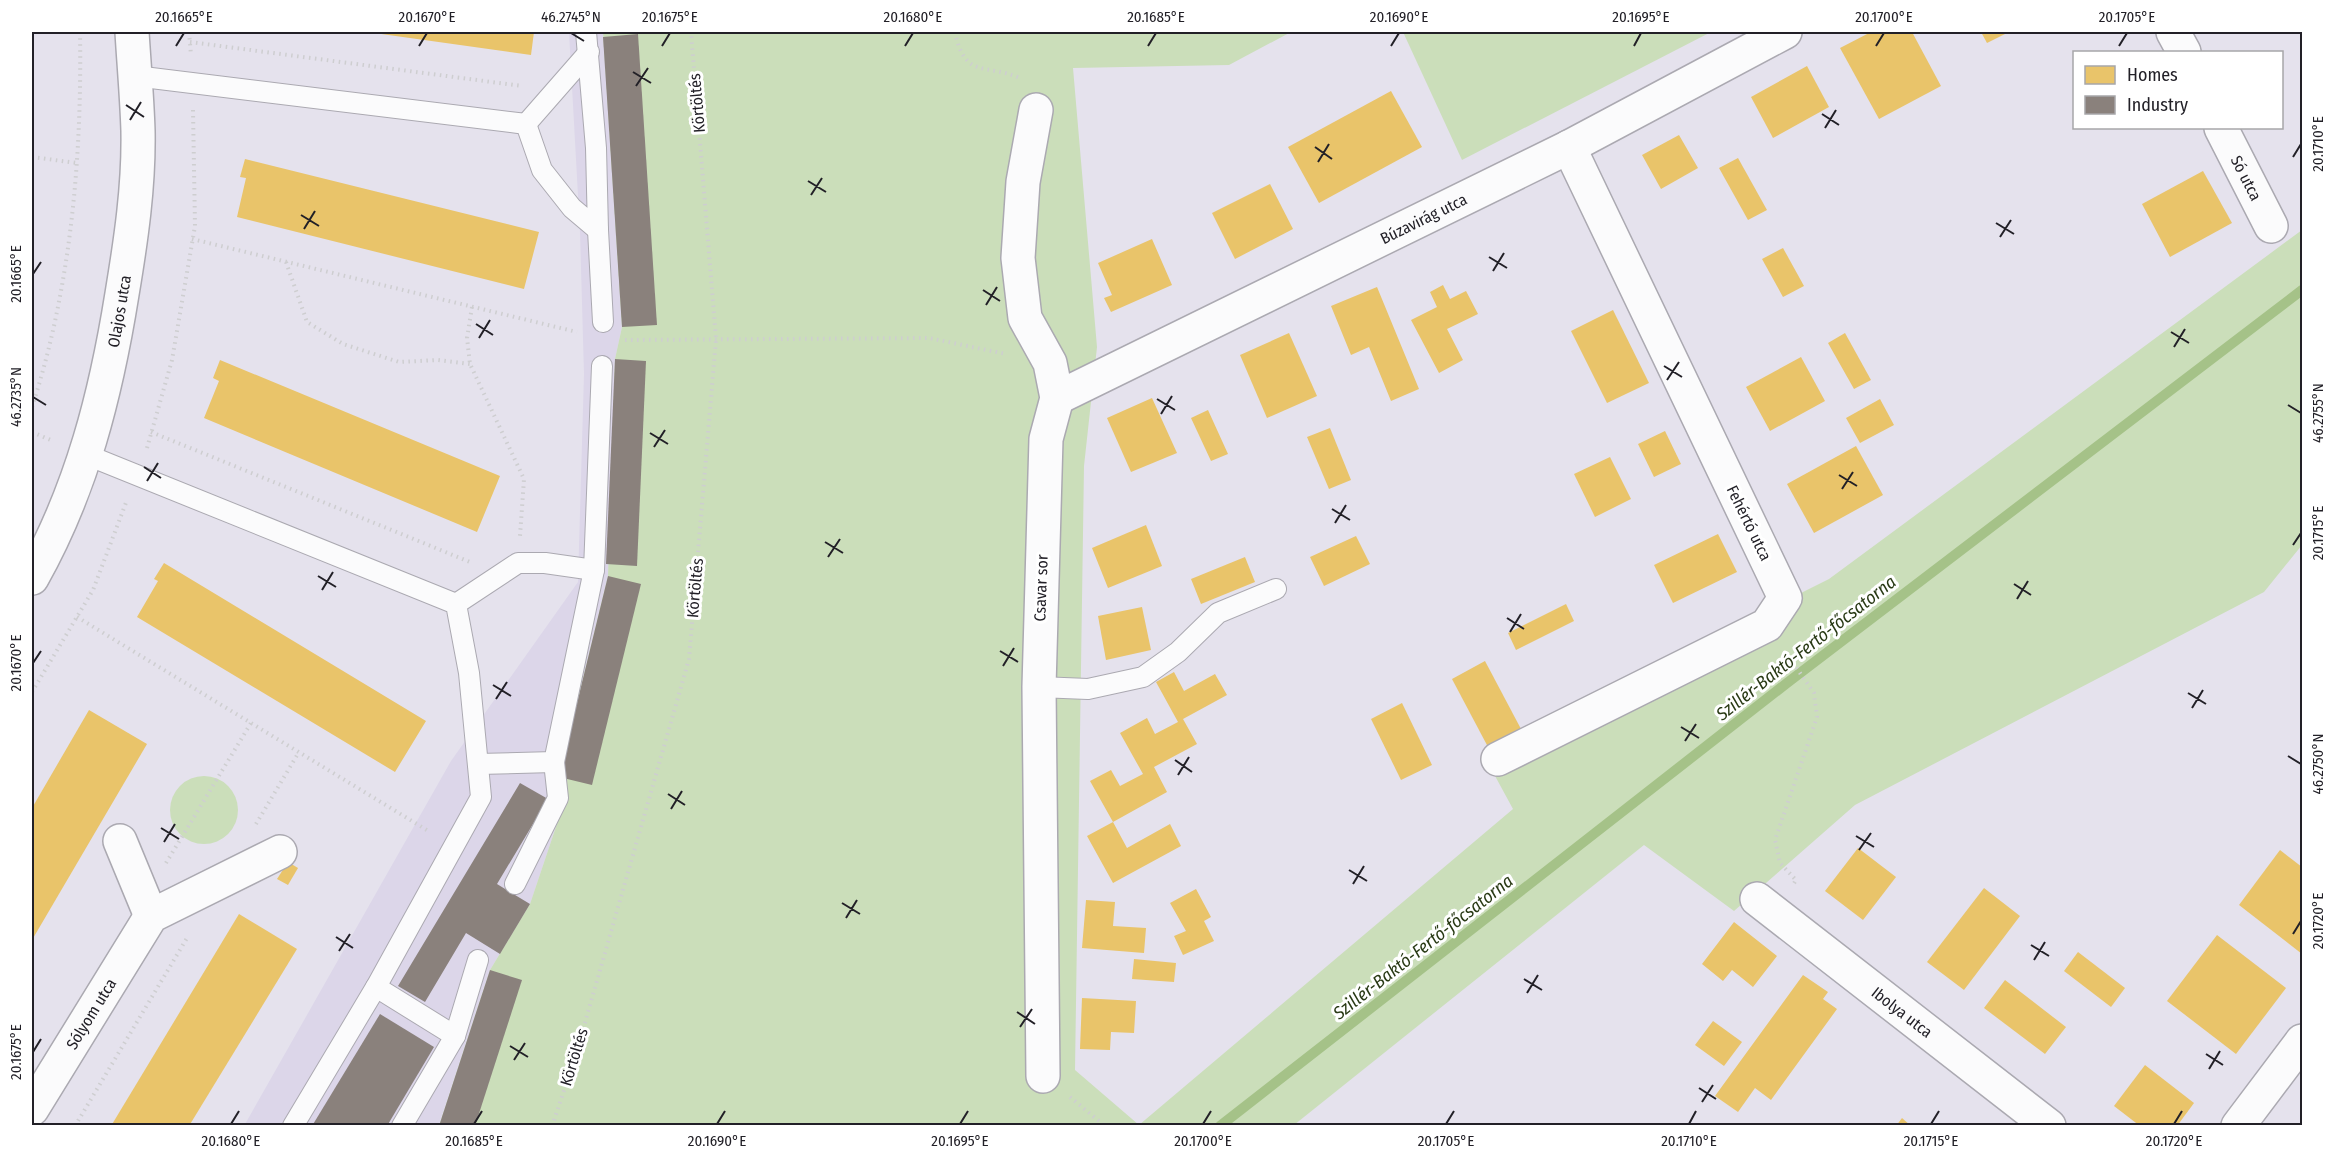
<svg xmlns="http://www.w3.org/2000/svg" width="2334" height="1157" viewBox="0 0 2334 1157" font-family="'Fira Sans Condensed',sans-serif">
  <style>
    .built { fill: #dcd6e9 }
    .green { fill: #cbdeba }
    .homes { fill: #e9c46a }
    .industry { fill: #8a817c }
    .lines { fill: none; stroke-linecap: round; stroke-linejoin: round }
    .stream { stroke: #a5c288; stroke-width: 10 }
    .service-casing { stroke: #aba9b1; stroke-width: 22 }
    .minor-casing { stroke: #aba9b1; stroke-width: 36 }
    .tertiary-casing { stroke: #aba9b1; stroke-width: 36 }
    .path { stroke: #ceced0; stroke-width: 4; stroke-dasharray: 1.5 4.5; stroke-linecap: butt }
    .service { stroke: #fbfbfc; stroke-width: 20 }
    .minor { stroke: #fbfbfc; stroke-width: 33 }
    .tertiary { stroke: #fbfbfc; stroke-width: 33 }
    .ticks { fill: none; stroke: #222027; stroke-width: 2 }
    .labels { text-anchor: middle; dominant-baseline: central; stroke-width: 6; stroke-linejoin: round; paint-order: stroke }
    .street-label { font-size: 16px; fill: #222027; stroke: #fff }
    .water-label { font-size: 18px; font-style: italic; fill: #293a15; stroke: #fff }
    .neatline { fill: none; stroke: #222027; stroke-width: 2 }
    .ticks-label { font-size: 15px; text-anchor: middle; fill: #222027 }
  </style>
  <rect width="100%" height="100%" fill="#e5e2ed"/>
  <path class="built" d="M569 32H603L622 327 615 359 608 576 559 777 566 797 530 904 490 970 439 1125 244 1126 451 761 578 582 584 374 580 232Z"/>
  <g class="green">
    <path d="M603 32H1291L1229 65 1073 68 1097 347 1084 466 1075 1070 1139 1125 439 1126 490 970 530 904 566 797 559 777 608 576 615 359 622 327Z"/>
    <path d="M1403 32H1711L1462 160Z"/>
    <path d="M2302 230V545L2264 592 1855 805 1734 911 1644 845 1294 1125H1139L1513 809 1482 752 1829 579Z"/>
    <circle cx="204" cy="810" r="34"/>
  </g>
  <g class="homes">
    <path d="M367 32H534L531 55Z"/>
    <path d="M1871 32H1912L1941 86 1879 119 1840 48Z"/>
    <path d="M1981 32H2009L1987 43Z"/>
    <path d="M1807 66 1829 107 1773 138 1751 97Z"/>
    <path d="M1391 91 1422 147 1319 203 1288 147Z"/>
    <path d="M1679 135 1698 168 1661 189 1642 155Z"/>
    <path d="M1738 158 1767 210 1748 220 1719 168Z"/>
    <path d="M245 159 539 232 524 289 237 217 246 178 240 177Z"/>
    <path d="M2203 171 2232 223 2170 257 2142 204Z"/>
    <path d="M1270 184 1293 229 1235 259 1212 213Z"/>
    <path d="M1152 239 1172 285 1111 312 1104 298 1112 295 1098 263Z"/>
    <path d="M1783 248 1804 286 1783 297 1762 259Z"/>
    <path d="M1443 285 1450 299 1466 291 1478 314 1447 329 1463 360 1439 373 1411 320 1437 307 1430 292Z"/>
    <path d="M1377 287 1419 389 1391 401 1369 347 1351 355 1331 306Z"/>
    <path d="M1613 310 1649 383 1607 403 1571 331Z"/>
    <path d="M1289 333 1317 396 1267 418 1240 355Z"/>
    <path d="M1845 333 1871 380 1854 389 1828 343Z"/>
    <path d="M1801 357 1825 401 1770 431 1746 387Z"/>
    <path d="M220 360 500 476 477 532 204 418 219 381 213 378Z"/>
    <path d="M1152 398 1177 453 1131 472 1107 418Z"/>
    <path d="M1880 399 1894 425 1860 443 1846 418Z"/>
    <path d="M1208 410 1228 454 1211 461 1191 418Z"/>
    <path d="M1330 428 1351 480 1329 489 1307 437Z"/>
    <path d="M1665 431 1681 464 1654 477 1638 444Z"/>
    <path d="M1856 446 1883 495 1814 533 1787 484Z"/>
    <path d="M1610 457 1631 499 1595 517 1574 474Z"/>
    <path d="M1146 525 1162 566 1108 588 1092 548Z"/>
    <path d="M1718 534 1737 572 1673 603 1654 565Z"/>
    <path d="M1356 536 1370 564 1324 586 1310 557Z"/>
    <path d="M1245 557 1255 582 1201 604 1191 579Z"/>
    <path d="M164 563 426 721 395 772 137 617 158 581 154 579Z"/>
    <path d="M1566 604 1574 621 1516 650 1508 633Z"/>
    <path d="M1142 607 1151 650 1106 660 1098 616Z"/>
    <path d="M1485 661 1521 729 1488 747 1452 679Z"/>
    <path d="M1174 672 1184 691 1215 674 1227 695 1183 719 1197 744 1154 767 1167 792 1113 822 1090 781 1111 770 1120 786 1143 774 1120 733 1147 718 1155 734 1178 722 1156 682Z"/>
    <path d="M1402 703 1432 765 1401 780 1371 719Z"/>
    <path d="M89 710 147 744 32 940V808Z"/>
    <path d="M1113 822 1127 848 1170 824 1181 846 1113 883 1087 836Z"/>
    <path d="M1858 848 1896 877 1863 920 1825 891Z"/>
    <path d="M2280 850 2302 867V954L2239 905Z"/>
    <path d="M288 862 298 868 288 885 277 879Z"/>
    <path d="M1984 888 2020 916 1964 990 1927 962Z"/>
    <path d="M1196 889 1211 917 1204 921 1214 941 1183 955 1174 936 1186 931 1170 903Z"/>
    <path d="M1086 900 1115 902 1113 926 1146 928 1144 953 1082 948Z"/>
    <path d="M239 914 297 949 189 1126H111Z"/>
    <path d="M1734 922 1777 956 1753 987 1732 970 1723 981 1702 964Z"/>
    <path d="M2217 935 2286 988 2236 1054 2167 1001Z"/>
    <path d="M2078 952 2125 988 2111 1007 2064 971Z"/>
    <path d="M1134 959 1176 963 1174 982 1132 979Z"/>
    <path d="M1803 975 1828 992 1823 999 1837 1009 1771 1100 1755 1088 1738 1112 1715 1096Z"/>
    <path d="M2005 980 2066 1027 2045 1054 1984 1008Z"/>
    <path d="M1082 998 1136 1001 1134 1033 1111 1032 1110 1050 1080 1049Z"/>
    <path d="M1713 1021 1742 1042 1724 1066 1695 1045Z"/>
    <path d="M2145 1065 2194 1103 2177 1126H2140L2114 1106Z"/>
    <path d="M1902 1118 1911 1126H1896Z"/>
  </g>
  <g class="industry">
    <path d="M638 34 657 325 622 327 603 37Z"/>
    <path d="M615 359 646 361 637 566 606 564Z"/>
    <path d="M608 576 641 584 592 785 559 777Z"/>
    <path d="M520 783 548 799 497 884 530 904 500 954 466 933 425 1002 398 986Z"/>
    <path d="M490 970 522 980 475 1126H439Z"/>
    <path d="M380 1014 434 1047 387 1126H312Z"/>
  </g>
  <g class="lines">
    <path class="stream" d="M1220 1126 1787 683 2302 290"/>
    <defs>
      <g id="service">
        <path d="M135 76 526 124 542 170 572 208 598 230 596 148 586 32"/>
        <path d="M526 124 589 52"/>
        <path d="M598 230 603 322"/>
        <path d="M87 455 456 604 469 673 481 797 376 987 293 1126"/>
        <path d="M456 604 518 563H545L594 570"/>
        <path d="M1039 687 1088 689 1143 677 1178 652 1218 613 1276 589"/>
        <path d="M478 764 554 762 594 570 602 366"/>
        <path d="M515 884 558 798 554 762"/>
        <path d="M376 987 455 1036 402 1126"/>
        <path d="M455 1036 478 960"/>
      </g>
      <g id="minor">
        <path d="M2173 32 2184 52"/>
        <path d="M1036 110 1023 182 1018 258 1025 318 1050 363 1057 398 1046 439 1039 687 1043 1076"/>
        <path id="s1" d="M2221 128 2271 226"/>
        <path id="s2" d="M1057 398 1569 147 1785 32"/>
        <path id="s3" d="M32 578C82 489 106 394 122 294 131 240 139 186 138 131 137 98 134 65 132 32"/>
        <path d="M1498 759 1767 625 1785 598 1569 147"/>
        <path d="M120 841 151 916"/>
        <path id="s4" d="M1757 899 2049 1126"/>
        <path id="s5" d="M32 1109 151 916 280 852"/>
      </g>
      <path id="tertiary" d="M2238 1126 2302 1041"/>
    </defs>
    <use href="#service" class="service-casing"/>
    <use href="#minor" class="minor-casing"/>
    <use href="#tertiary" class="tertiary-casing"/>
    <g class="path">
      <path d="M189 32 191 55"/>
      <path d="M955 32C965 80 986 63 1020 78"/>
      <path d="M190 42 522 86"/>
      <path d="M32 157 77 163"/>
      <path d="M192 239 577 332"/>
      <path d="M286 262 307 322 343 344 399 362 438 360 470 364"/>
      <path d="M472 307 467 338 470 364 524 479 520 536"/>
      <path d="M625 340 929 338 1006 354"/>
      <path d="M32 407C71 287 82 157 80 32"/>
      <path d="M32 432 53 441"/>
      <path d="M151 432 470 562"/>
      <path d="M147 448 172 360 195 226 193 110"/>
      <path d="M77 617 430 832"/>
      <path d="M1786 653 1814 693 1817 717 1775 840 1780 863 1796 880 1793 885"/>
      <path d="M32 692 93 590 127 500"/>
      <path d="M256 824 299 752"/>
      <path d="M166 863 251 723"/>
      <path d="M1070 1097 1105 1126"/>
      <path d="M75 1126 187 938"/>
      <path d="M552 1126 574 1061 689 659 716 339 691 32"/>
    </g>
    <use href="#service" class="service"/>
    <use href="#minor" class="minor"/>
    <use href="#tertiary" class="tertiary"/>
  </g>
  <path class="ticks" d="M571 33 584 41M176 46 184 33M419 46 427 33M662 46 670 33M905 46 913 33M1148 46 1156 33M1391 46 1399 33M1634 46 1641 33M1876 46 1884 33M2119 46 2127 33M633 72 651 83M636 86 648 68M126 105 144 117M1822 114 1839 125M130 120 141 102M1825 128 1836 110M1315 147 1332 159M2293 157 2301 144M1318 162 1329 144M808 181 826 192M811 195 822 178M301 215 319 226M1996 223 2014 234M304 229 315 211M2000 237 2011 220M1489 257 1507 268M1493 271 1504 253M33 274 41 262M983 290 1000 301M986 305 997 287M476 324 493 335M2171 332 2189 343M479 338 490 320M2174 347 2185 329M1664 366 1682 377M1667 380 1679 362M33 397 46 405M1157 399 1175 410M2288 405 2301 413M1161 414 1172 396M650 433 668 444M654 447 665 430M144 467 161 478M1839 475 1857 486M147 481 158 463M1842 489 1853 472M1332 509 1350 520M1335 523 1346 505M825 542 843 553M2293 545 2301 533M828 557 840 539M318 576 336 587M2014 584 2031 595M322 590 333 572M2017 599 2028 581M1507 618 1524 629M1510 632 1521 614M1000 651 1018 662M33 663 41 651M1003 666 1014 648M493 685 511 696M2188 693 2206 704M496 699 507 682M2192 708 2203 690M1681 727 1699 738M1685 741 1696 724M2288 756 2301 764M1175 760 1192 772M1178 775 1189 757M668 794 685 805M671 809 682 791M161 828 179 839M1856 836 1874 847M164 842 175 824M1859 850 1871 833M1349 870 1367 881M1353 884 1364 866M842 903 860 914M846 918 857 900M2293 934 2301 921M336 937 353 948M2031 945 2049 956M339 951 350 934M2034 960 2045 942M1524 979 1542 990M1527 993 1538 975M1017 1012 1035 1024M1020 1027 1032 1009M510 1046 528 1057M33 1052 41 1039M2206 1054 2223 1065M514 1060 525 1043M2209 1069 2220 1051M1699 1088 1716 1099M1702 1102 1713 1085M231 1124 239 1111M474 1124 482 1111M717 1124 725 1111M960 1124 968 1111M1203 1124 1211 1111M1446 1124 1454 1111M1689 1124 1696 1111M1931 1124 1939 1111M2174 1124 2182 1111"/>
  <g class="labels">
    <g class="street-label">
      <text transform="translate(697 103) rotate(-95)">Körtöltés</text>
      <text stroke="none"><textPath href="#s1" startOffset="56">Só utca</textPath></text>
      <text stroke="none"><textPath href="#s2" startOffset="408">Búzavirág utca</textPath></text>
      <text stroke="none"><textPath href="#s3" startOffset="282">Olajos utca</textPath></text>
      <text transform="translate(1749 523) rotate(64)">Fehértó utca</text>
      <text transform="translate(695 588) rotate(-85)">Körtöltés</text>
      <text transform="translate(1041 588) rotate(-88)">Csavar sor</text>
      <text stroke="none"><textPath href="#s4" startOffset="184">Ibolya utca</textPath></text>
      <text stroke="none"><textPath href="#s5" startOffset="112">Sólyom utca</textPath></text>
      <text transform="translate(574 1057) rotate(-73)">Körtöltés</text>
    </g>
    <g class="water-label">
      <text transform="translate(1806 648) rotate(-38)">Szillér-Baktó-Fertő-főcsatorna</text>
      <text transform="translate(1423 947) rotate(-38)">Szillér-Baktó-Fertő-főcsatorna</text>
    </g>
  </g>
  <rect width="2334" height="1157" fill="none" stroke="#ffffff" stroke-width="66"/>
  <rect x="2073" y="51" width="210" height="78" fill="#ffffff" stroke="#a7a6a9" stroke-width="1.5"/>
  <rect x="2085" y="66" width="30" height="18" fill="#e9c46a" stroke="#a7a6a9" stroke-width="1.5"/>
  <text x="2127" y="81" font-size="18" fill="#222027">Homes</text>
  <rect x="2085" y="96" width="30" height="18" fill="#8a817c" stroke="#a7a6a9" stroke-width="1.5"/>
  <text x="2127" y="111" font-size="18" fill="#222027">Industry</text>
  <rect x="33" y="33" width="2268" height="1091" class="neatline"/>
  <g class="ticks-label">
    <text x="184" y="22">20.1665°E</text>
    <text x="427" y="22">20.1670°E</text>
    <text x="571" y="22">46.2745°N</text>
    <text x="670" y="22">20.1675°E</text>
    <text x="913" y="22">20.1680°E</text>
    <text x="1156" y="22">20.1685°E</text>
    <text x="1399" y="22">20.1690°E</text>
    <text x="1641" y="22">20.1695°E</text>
    <text x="1884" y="22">20.1700°E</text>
    <text x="2127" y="22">20.1705°E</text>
    <text transform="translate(2318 144) rotate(-90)" y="5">20.1710°E</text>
    <text transform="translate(16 274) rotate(-90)" y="5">20.1665°E</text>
    <text transform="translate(16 397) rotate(-90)" y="5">46.2735°N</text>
    <text transform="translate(2318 413) rotate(-90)" y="5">46.2755°N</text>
    <text transform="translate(2318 533) rotate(-90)" y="5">20.1715°E</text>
    <text transform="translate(16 663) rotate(-90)" y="5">20.1670°E</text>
    <text transform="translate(2318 764) rotate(-90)" y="5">46.2750°N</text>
    <text transform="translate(2318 921) rotate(-90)" y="5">20.1720°E</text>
    <text transform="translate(16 1052) rotate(-90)" y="5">20.1675°E</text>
    <text x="231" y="1146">20.1680°E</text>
    <text x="474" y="1146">20.1685°E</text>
    <text x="717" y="1146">20.1690°E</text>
    <text x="960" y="1146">20.1695°E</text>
    <text x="1203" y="1146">20.1700°E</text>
    <text x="1446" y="1146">20.1705°E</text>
    <text x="1689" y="1146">20.1710°E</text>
    <text x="1931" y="1146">20.1715°E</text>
    <text x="2174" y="1146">20.1720°E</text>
  </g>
</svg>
